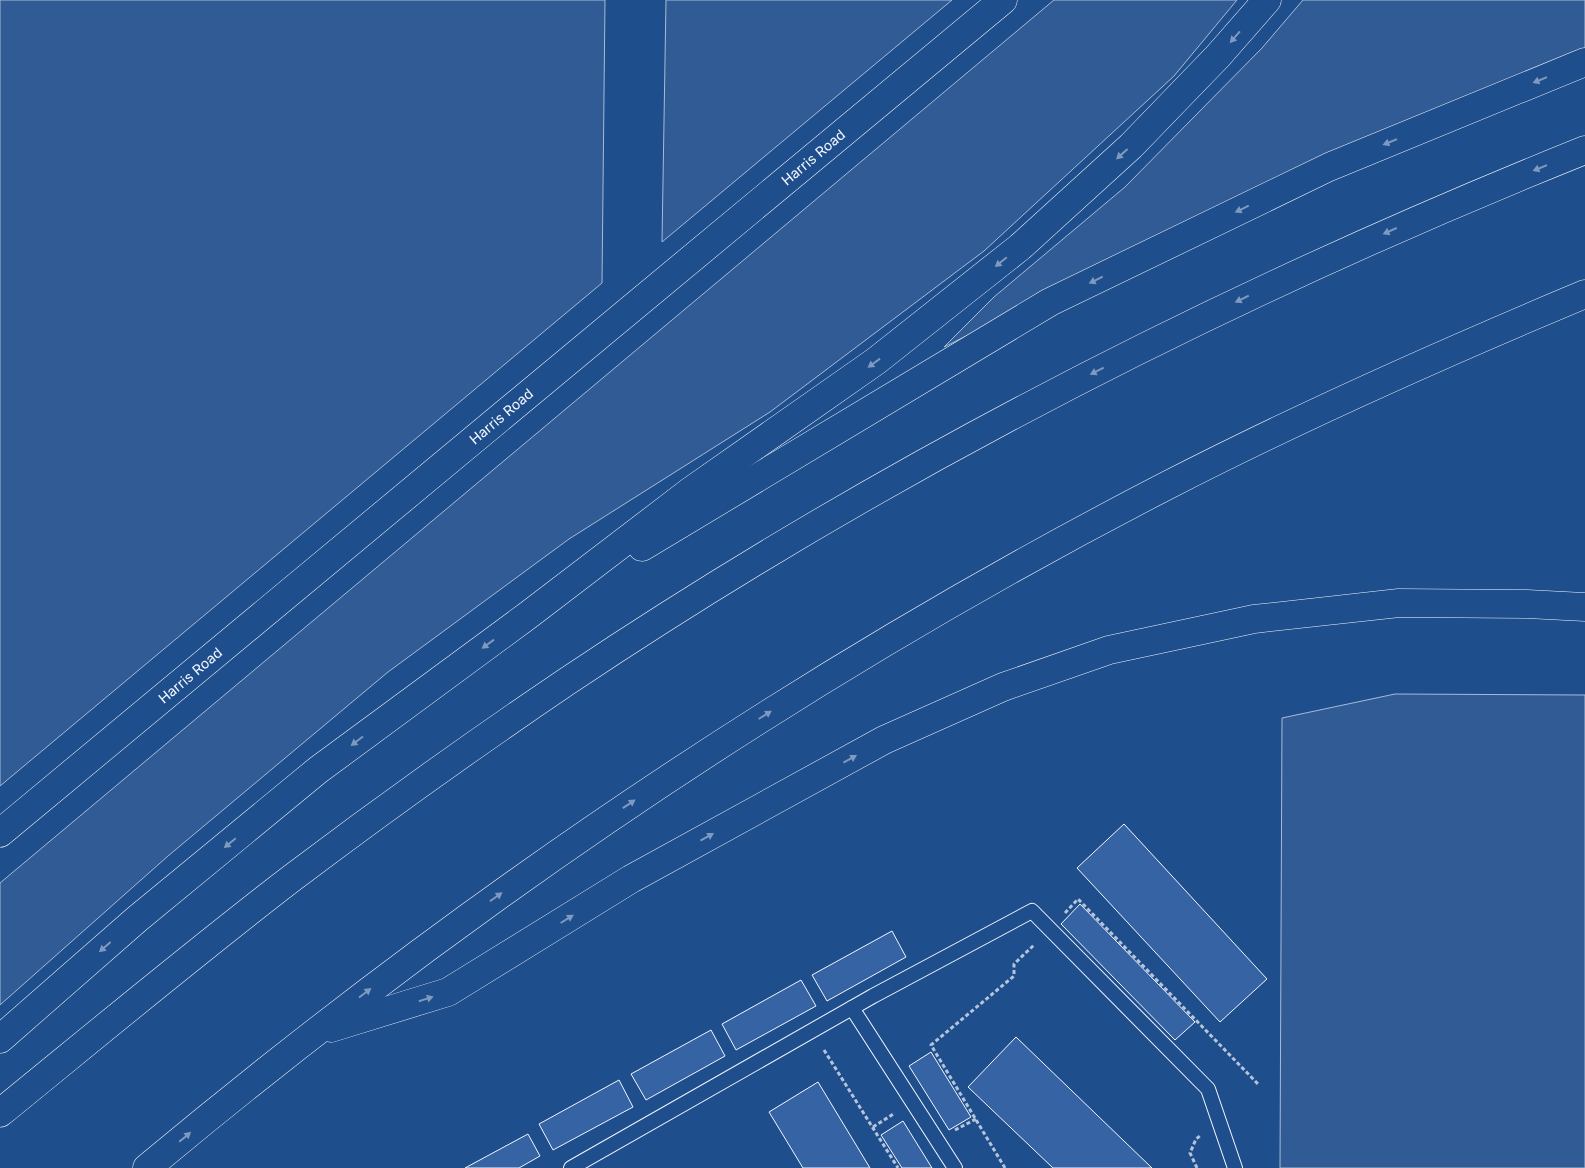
<svg xmlns="http://www.w3.org/2000/svg" width="1585" height="1168" viewBox="0 0 1585 1168" font-family="Inter,sans-serif">
  <style>
    .built { fill: #305b95; stroke: #a8bbd7 }
    .building { fill: #3563a3; stroke: #f2f6ff }
    .lines { fill: none; stroke-linecap: round; stroke-linejoin: round }
    .service-casing { stroke: #f2f6ff; stroke-width: 16 }
    .tertiary-casing { stroke: #f2f6ff; stroke-width: 29 }
    .motorway-casing { stroke: #f2f6ff; stroke-width: 29 }
    .path { stroke: #b3c4dc; stroke-width: 3; stroke-dasharray: 4 2.5; stroke-linecap: butt }
    .service { stroke: #1f4e8c; stroke-width: 14 }
    .tertiary { stroke: #1f4e8c; stroke-width: 28 }
    .motorway { stroke: #1f4e8c; stroke-width: 28 }
    .oneway { fill: #7e9ac0 }
    .labels { text-anchor: middle; dominant-baseline: central; stroke-width: 4; stroke-linejoin: round; paint-order: stroke }
    .street-label { font-size: 14px; fill: #f2f6ff; stroke: #1f4e8c }
  </style>
  <rect width="100%" height="100%" fill="#1f4e8c"/>
  <g class="built">
    <path d="M0 0H605L602 283 0 786Z"/>
    <path d="M666 0H952L662 242Z"/>
    <path d="M1054 0H1237L1174 76 984 251 770 412 569 539 388 672 168 856 0 1005V883Z"/>
    <path d="M1303 0H1585V53L1125 257 944 347 994 297 1125 187 1262 48Z"/>
    <path d="M1395 694 1585 695V1168H1280L1282 718Z"/>
  </g>
  <g class="building">
    <path d="M1124 824 1267 979 1220 1022 1077 868Z"/>
    <path d="M1080 904 1195 1022 1175 1040 1061 924Z"/>
    <path d="M892 931 906 957 827 1001 812 975Z"/>
    <path d="M801 980 816 1006 736 1050 722 1024Z"/>
    <path d="M711 1030 725 1056 646 1100 631 1074Z"/>
    <path d="M1016 1037 1152 1168H1053L968 1087Z"/>
    <path d="M931 1052 971 1117 949 1130 909 1066Z"/>
    <path d="M619 1080 633 1107 553 1150 539 1124Z"/>
    <path d="M818 1082 870 1168H803L769 1112Z"/>
    <path d="M903 1121 932 1168H902L881 1135Z"/>
    <path d="M528 1134 540 1156 519 1168H465Z"/>
  </g>
  <g class="lines">
    <defs>
      <g id="service">
        <path d="M852 1008 955 1168"/>
        <path d="M571 1168 873 996 1032 911 1208 1089 1235 1168"/>
      </g>
      <path id="tertiary" d="M0 833 1003 0"/>
      <g id="motorway">
        <path d="M642 547 1050 302 1329 167 1585 62"/>
        <path d="M331 1028 448 992 631 879 884 740 1003 687 1109 650 1254 619 1399 603 1527 604 1585 607"/>
        <path d="M0 1039 137 919 318 770 527 616 692 490 876 361 1020 247 1131 146 1218 56 1267 0"/>
        <path d="M0 1113C97 1034 193 954 292 878 382 810 473 745 566 682 885 468 1229 293 1585 150"/>
        <path d="M147 1168C462 905 803 673 1168 485 1304 415 1444 353 1585 294"/>
      </g>
    </defs>
    <use href="#service" class="service-casing"/>
    <use href="#tertiary" class="tertiary-casing"/>
    <use href="#motorway" class="motorway-casing"/>
    <g class="path">
      <path d="M1065 913 1078 899 1258 1084"/>
      <path d="M824 1050 898 1168"/>
      <path d="M873 1127 895 1113"/>
      <path d="M955 1130 976 1119"/>
      <path d="M1005 1168 931 1045 1014 976V964L1034 945"/>
      <path d="M1197 1168 1190 1153 1196 1139 1200 1136"/>
    </g>
    <use href="#service" class="service"/>
    <use href="#tertiary" class="tertiary"/>
    <use href="#motorway" class="motorway"/>
  </g>
  <defs><path id="oneway-solid" d="M-6-.8H1V-3.2L6.5 0L1 3.2V.8H-6Z" transform="scale(1.25)"/></defs>
  <g class="oneway">
    <use href="#oneway-solid" transform="translate(1235 37) rotate(131)"/>
    <use href="#oneway-solid" transform="translate(1540 80) rotate(158)"/>
    <use href="#oneway-solid" transform="translate(1390 142) rotate(158)"/>
    <use href="#oneway-solid" transform="translate(1122 154) rotate(138)"/>
    <use href="#oneway-solid" transform="translate(1540 168) rotate(158)"/>
    <use href="#oneway-solid" transform="translate(1242 209) rotate(154)"/>
    <use href="#oneway-solid" transform="translate(1390 231) rotate(156)"/>
    <use href="#oneway-solid" transform="translate(1001 262) rotate(141)"/>
    <use href="#oneway-solid" transform="translate(1096 280) rotate(154)"/>
    <use href="#oneway-solid" transform="translate(1242 299) rotate(154)"/>
    <use href="#oneway-solid" transform="translate(874 363) rotate(144)"/>
    <use href="#oneway-solid" transform="translate(1097 371) rotate(153)"/>
    <use href="#oneway-solid" transform="translate(488 644) rotate(144)"/>
    <use href="#oneway-solid" transform="translate(765 715) rotate(-32)"/>
    <use href="#oneway-solid" transform="translate(357 741) rotate(143)"/>
    <use href="#oneway-solid" transform="translate(850 759) rotate(-29)"/>
    <use href="#oneway-solid" transform="translate(629 804) rotate(-34)"/>
    <use href="#oneway-solid" transform="translate(707 837) rotate(-29)"/>
    <use href="#oneway-solid" transform="translate(230 843) rotate(141)"/>
    <use href="#oneway-solid" transform="translate(496 897) rotate(-35)"/>
    <use href="#oneway-solid" transform="translate(567 919) rotate(-32)"/>
    <use href="#oneway-solid" transform="translate(105 947) rotate(139)"/>
    <use href="#oneway-solid" transform="translate(365 993) rotate(-37)"/>
    <use href="#oneway-solid" transform="translate(426 999) rotate(-17)"/>
    <use href="#oneway-solid" transform="translate(185 1137) rotate(-40)"/>
  </g>
  <g class="labels">
    <g class="street-label">
      <text transform="translate(813 157) rotate(-40)">Harris Road</text>
      <text transform="translate(501 416) rotate(-40)">Harris Road</text>
      <text transform="translate(190 675) rotate(-40)">Harris Road</text>
    </g>
  </g>
</svg>
